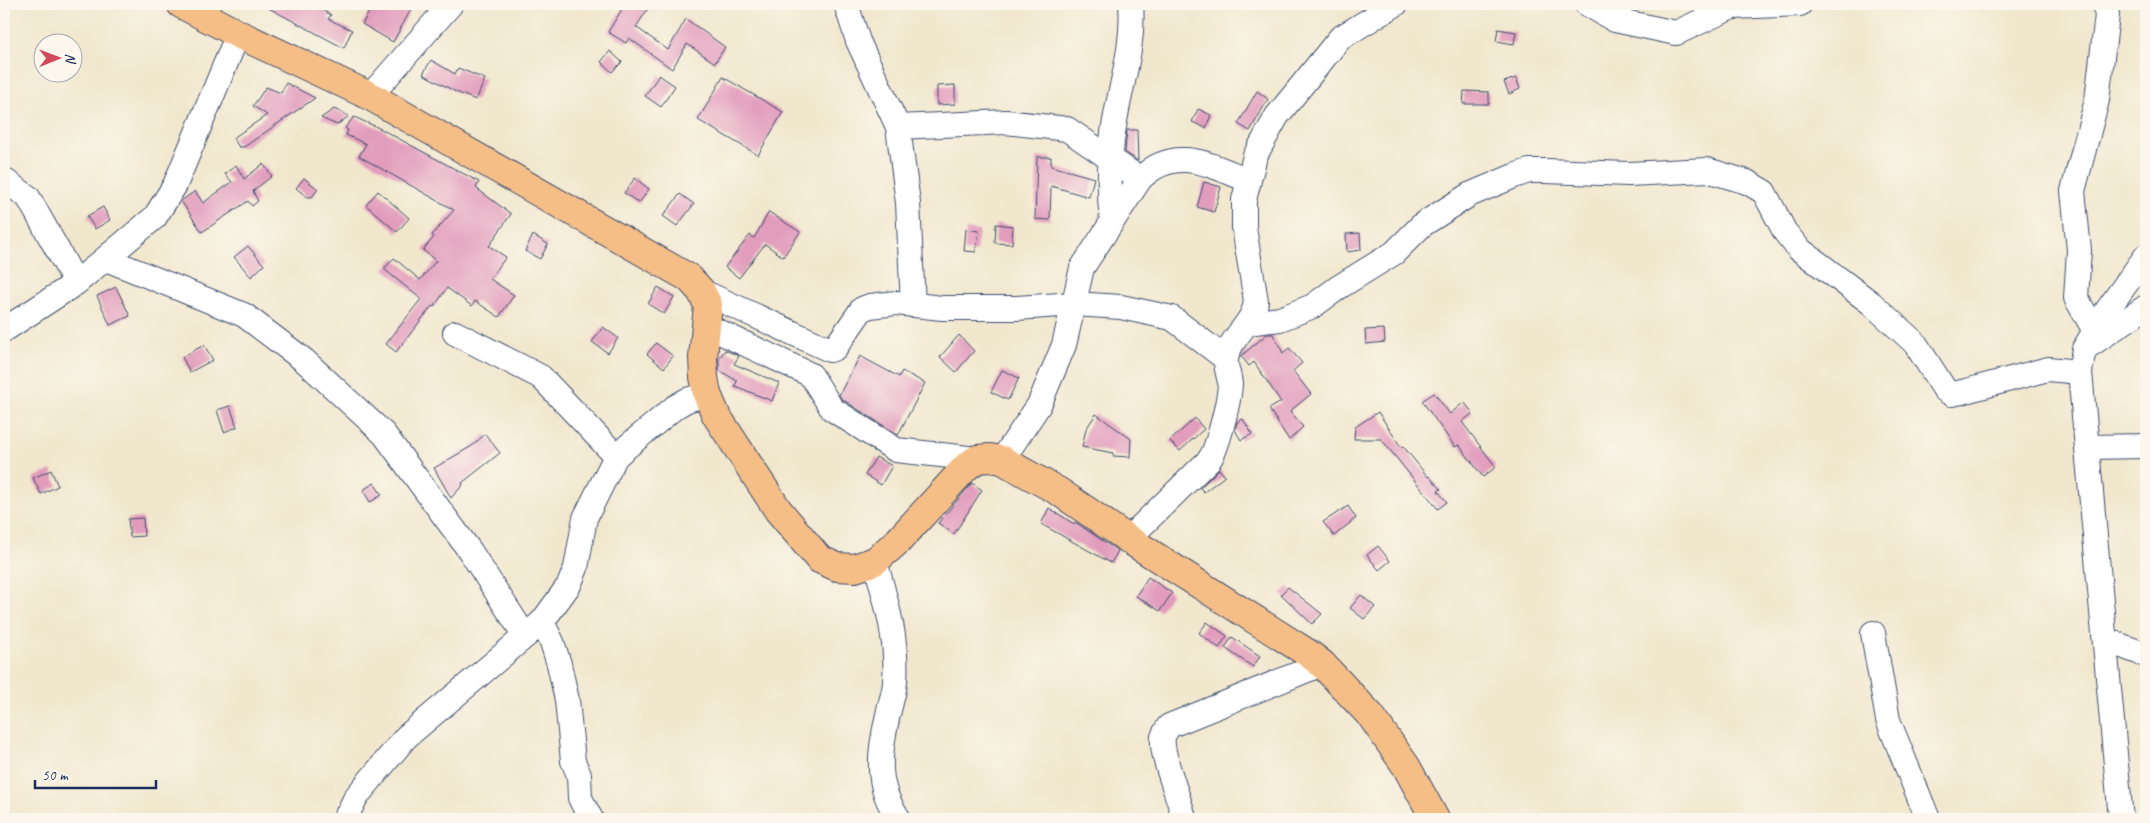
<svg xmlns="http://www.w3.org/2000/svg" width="2150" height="823" viewBox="0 0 2150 823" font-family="Caveat,sans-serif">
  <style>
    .building { fill: #e29cbc }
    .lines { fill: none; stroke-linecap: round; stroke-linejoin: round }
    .minor-casing { stroke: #3b4b6f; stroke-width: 26 }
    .major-casing { stroke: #3b4b6f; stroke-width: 30 }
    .minor { stroke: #fff; stroke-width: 24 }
    .major { stroke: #f6be87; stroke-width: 28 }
  </style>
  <rect width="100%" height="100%" fill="#fbf7ec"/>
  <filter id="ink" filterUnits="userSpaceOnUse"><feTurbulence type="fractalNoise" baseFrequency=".02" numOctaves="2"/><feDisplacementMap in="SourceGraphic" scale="10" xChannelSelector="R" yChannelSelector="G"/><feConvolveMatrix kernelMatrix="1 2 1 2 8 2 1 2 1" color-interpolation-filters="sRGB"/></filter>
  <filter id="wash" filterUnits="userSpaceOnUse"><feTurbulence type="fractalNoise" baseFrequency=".0096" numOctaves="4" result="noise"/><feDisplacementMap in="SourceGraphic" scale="20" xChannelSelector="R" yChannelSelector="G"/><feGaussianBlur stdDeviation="1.12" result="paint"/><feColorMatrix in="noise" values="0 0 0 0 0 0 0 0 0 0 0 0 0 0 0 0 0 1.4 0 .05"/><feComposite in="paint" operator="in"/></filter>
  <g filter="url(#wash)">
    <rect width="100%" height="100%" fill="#f1e7cd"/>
    <g id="blocks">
      <g class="building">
        <path d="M261 4H312L331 15 328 19 352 30 344 48Z"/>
        <path d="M374 4H414L393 42 362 24Z"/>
        <path d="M625 4H651L636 27 668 50 686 19 725 47 715 63 687 44 672 69 629 38 626 43 608 32Z"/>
        <path d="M1498 29 1516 32 1514 44 1496 41Z"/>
        <path d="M610 51 622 62 612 72 601 62Z"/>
        <path d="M431 60 455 74 458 68 485 79 476 100 456 92 423 74Z"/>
        <path d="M659 75 675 86 661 107 645 96Z"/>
        <path d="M723 77 783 112 758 155 698 120Z"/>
        <path d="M1516 78 1520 89 1509 94 1504 82Z"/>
        <path d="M286 83 315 98 244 147H239L233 138 267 115 253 106 266 87 281 93Z"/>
        <path d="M955 85V104L937 105V86Z"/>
        <path d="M1257 91 1268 99 1250 131 1238 124Z"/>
        <path d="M1464 91 1489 92V104H1463Z"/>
        <path d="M334 109 349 116 337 125 321 118Z"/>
        <path d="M1198 109 1211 115 1206 128 1192 122Z"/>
        <path d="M354 117 379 128 479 182 476 188 511 214 489 246 506 257 490 279 514 295 499 317 475 301 472 306 447 288 434 307 432 306 396 352 386 344 421 299 384 269 394 258 420 280 436 261 423 250 434 237 432 235 454 210 359 156 366 144 346 135 348 130 345 128Z"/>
        <path d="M1127 130H1137L1138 161 1125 152Z"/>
        <path d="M1037 157H1051V166L1094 178 1089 197 1051 186 1050 220 1035 219Z"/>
        <path d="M263 164 272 176 253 191 258 201 252 206 248 201 202 232 181 201 195 191 203 203 232 182 225 174 236 165 244 179Z"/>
        <path d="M304 178 318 189 312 197H307L296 188Z"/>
        <path d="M635 178 649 189 639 203 624 193Z"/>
        <path d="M1204 182 1221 187 1214 212 1197 207Z"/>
        <path d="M378 191 409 218 397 232 366 205Z"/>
        <path d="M680 194 694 204 677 226 663 216Z"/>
        <path d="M103 207 110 220 95 229 87 216Z"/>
        <path d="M769 212 800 232 783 257 765 244 739 278 725 267 750 235 754 238Z"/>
        <path d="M996 224 1013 226 1012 244 995 243Z"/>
        <path d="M966 229 979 231 976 252 964 251Z"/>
        <path d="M1360 233 1361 250 1347 252 1346 234Z"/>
        <path d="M533 235 548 244 540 259 525 251Z"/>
        <path d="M248 246 264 265 251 277 234 257Z"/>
        <path d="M116 287 130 316 110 325 97 296Z"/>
        <path d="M658 287 674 297 664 314 648 304Z"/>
        <path d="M603 327 618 338 608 353 592 342Z"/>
        <path d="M1384 329 1385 342 1366 344 1365 330Z"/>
        <path d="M1267 334H1273L1283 353 1289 348 1302 363 1293 371 1311 394 1290 411 1303 427 1289 440 1269 409 1281 402 1254 362 1249 366 1241 356Z"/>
        <path d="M959 335 974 351 956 372 940 357Z"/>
        <path d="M656 343 673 356 664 368 647 354Z"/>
        <path d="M204 345 213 360 190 372 182 357Z"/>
        <path d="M725 350 739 356 734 364 779 383 772 401 735 386 737 381 719 370V358Z"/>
        <path d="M860 356 899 377 902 371 925 383 898 435 842 399 839 395Z"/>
        <path d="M1002 370 1019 378 1008 400 991 392Z"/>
        <path d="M1434 393 1450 414 1464 402 1473 413 1462 422 1496 467 1483 477 1459 445 1455 447 1422 401Z"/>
        <path d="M230 406 237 427 224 432 217 410Z"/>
        <path d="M1378 412 1401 447 1403 446 1428 477 1429 476 1441 489 1438 491 1447 502 1438 509 1381 439H1354L1355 427Z"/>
        <path d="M1096 414 1131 439 1130 457 1113 456V453L1082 447 1086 429Z"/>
        <path d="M1195 418 1204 429 1180 451 1170 441Z"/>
        <path d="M1243 419 1252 434 1241 440 1235 430 1237 422Z"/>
        <path d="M485 434 500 453 462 483 463 485 451 498 434 468 472 446Z"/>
        <path d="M876 457 892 466 881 485 865 475Z"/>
        <path d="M1219 469 1225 476 1204 492 1200 488Z"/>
        <path d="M51 470 58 486 41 494 33 478Z"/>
        <path d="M374 483 382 495 370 502 363 490Z"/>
        <path d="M972 483 982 490 954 534 938 523Z"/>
        <path d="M1348 506 1356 518 1334 536 1323 522Z"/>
        <path d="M1049 508 1074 524 1075 522 1118 551 1111 563 1041 524Z"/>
        <path d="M143 518 144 536 130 537 128 519Z"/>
        <path d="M1378 546 1390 561 1379 570 1367 555Z"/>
        <path d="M1148 577 1172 593 1160 611 1136 596Z"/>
        <path d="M1288 587 1322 614 1312 624 1281 594Z"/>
        <path d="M1361 595 1375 607 1364 619 1350 608Z"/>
        <path d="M1207 622 1227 636 1219 648 1199 633Z"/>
        <path d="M1232 637 1260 656 1253 667 1225 648Z"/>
      </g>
    </g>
  </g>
  <g filter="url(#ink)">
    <use href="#blocks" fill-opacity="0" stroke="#3b4b6f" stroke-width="1"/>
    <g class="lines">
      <defs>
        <g id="minor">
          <path d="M846 4 858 41 898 127 908 203 913 305"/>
          <path d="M1587 4 1615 20 1676 33 1732 7 1800 4"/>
          <path d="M370 96 451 4"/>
          <path d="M898 127 1006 122 1067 129 1140 179"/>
          <path d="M4 180 28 197 76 283"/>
          <path d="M1112 222C1109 195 1109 168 1112 141 1117 95 1135 50 1131 4"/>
          <path d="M106 259 244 315 305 361 384 434 470 551 525 636"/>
          <path d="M701 291 830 350 835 348 862 309 870 306 896 303 942 308H1017L1074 304 1121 307 1172 318 1226 359"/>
          <path d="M1247 323 1280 319 1313 306 1339 287 1394 253 1422 225 1469 195 1514 176 1529 171H1545L1629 174 1707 170 1747 182 1764 192 1785 232 1799 249 1871 303 1915 343 1945 390 1952 394 1962 392 2048 369 2080 372"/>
          <path d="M707 326 811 375 832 409 896 450 977 459"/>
          <path d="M4 330 76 283 155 217 175 185 238 34"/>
          <path d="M2095 331 2076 298 2079 250 2073 191 2097 100 2107 15 2104 4"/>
          <path d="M455 333 541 377 616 456"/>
          <path d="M2090 345 2146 307"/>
          <path d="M2087 447 2146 446"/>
          <path d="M1002 460 1039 405 1064 345 1082 268 1140 179C1175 144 1209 165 1248 180"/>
          <path d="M1128 539 1209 460C1218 449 1229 400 1230 385 1230 377 1225 367 1226 359 1230 336 1254 324 1256 301L1244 228V200L1255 156 1277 116 1340 38 1396 4"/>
          <path d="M875 561C886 601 898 639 895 681 895 690 891 701 889 710 880 751 873 783 899 819"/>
          <path d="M542 622 552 642 559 664 567 700 573 761 579 775 580 798 591 819"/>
          <path d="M1873 633 1888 720 1928 819"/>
          <path d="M2106 640 2146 655"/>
          <path d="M345 819 356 797 406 737 542 622 569 585 576 568 585 518 616 456 675 407 687 400 707 394"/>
          <path d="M1184 819C1180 798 1160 755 1163 737 1164 734 1167 729 1169 726L1322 664"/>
          <path d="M2121 819 2080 372 2084 349 2108 309 2146 256"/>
        </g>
        <path id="major" d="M181 4 238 34 370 96 689 278 701 291 708 305 703 358 704 377 707 394 716 415 778 510 819 559 837 567 855 568 875 561 898 541 966 467 977 459 990 458 1002 460 1058 491 1128 539 1309 654 1322 664 1371 716 1406 766 1435 819"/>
      </defs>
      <use href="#minor" class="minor-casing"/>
      <use href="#major" class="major-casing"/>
      <use href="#minor" class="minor"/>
      <use href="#major" class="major"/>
    </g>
  </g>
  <rect width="2150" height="823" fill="none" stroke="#fbf7ec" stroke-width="20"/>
  <g transform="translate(58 58) rotate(89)"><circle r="24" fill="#fbf7ec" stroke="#a1a7b3"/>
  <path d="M0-4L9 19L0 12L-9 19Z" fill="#d1495b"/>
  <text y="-8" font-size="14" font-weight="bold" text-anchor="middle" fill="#1b2f5e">N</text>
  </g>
  <path d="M35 780v8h121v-8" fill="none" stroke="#1b2f5e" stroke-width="2.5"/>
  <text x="42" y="780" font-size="15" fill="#1b2f5e" stroke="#fbf7ec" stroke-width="4" paint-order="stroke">50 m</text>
</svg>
